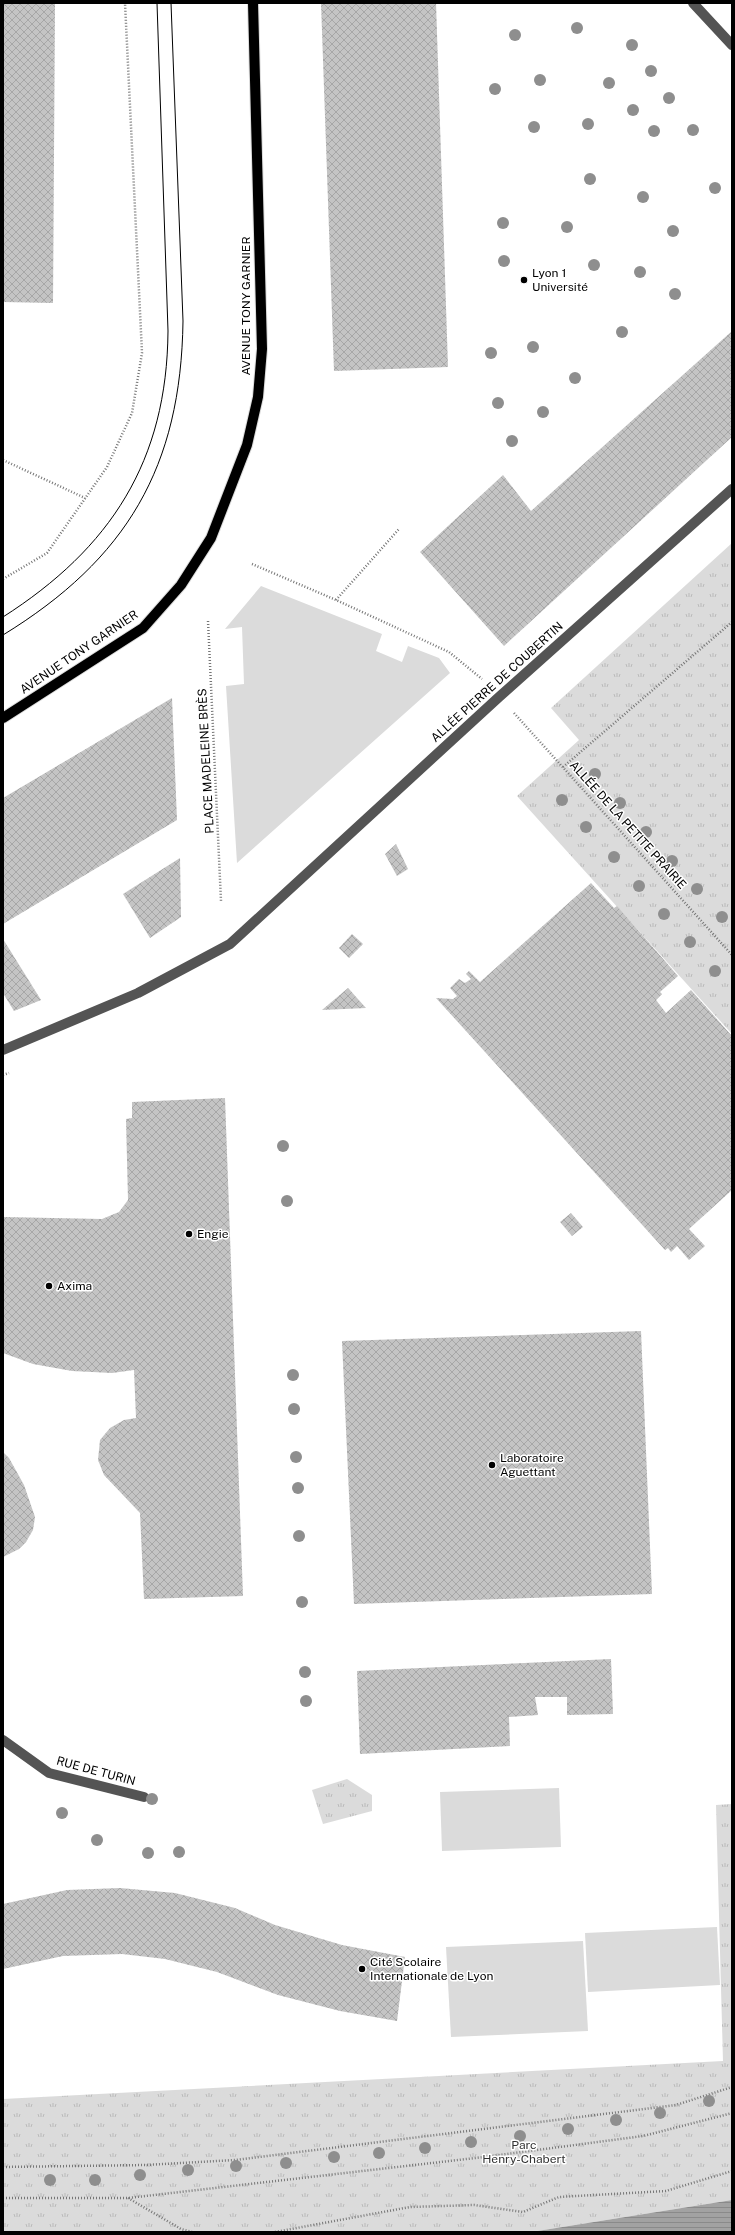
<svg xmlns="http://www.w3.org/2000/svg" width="735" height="2235" viewBox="0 0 735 2235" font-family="'Public Sans',sans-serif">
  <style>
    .green { fill: #dbdbdb }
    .park { fill: url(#park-tufts) }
    .water { fill: url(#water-rules) }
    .building { fill: url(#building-cross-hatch) }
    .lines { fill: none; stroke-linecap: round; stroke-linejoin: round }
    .major-casing { stroke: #dbdbdb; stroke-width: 12 }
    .path { stroke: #767676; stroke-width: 2.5; stroke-dasharray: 1 2; stroke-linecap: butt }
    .minor { stroke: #545454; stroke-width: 10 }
    .major { stroke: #000; stroke-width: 10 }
    .tram { stroke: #000; stroke-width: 1 }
    .tree { fill: #8e8e8e }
    .poi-dot { fill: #000; stroke: #fff; stroke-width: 1.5 }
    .labels { text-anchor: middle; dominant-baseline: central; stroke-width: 3; stroke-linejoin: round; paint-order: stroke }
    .poi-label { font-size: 12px; fill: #000; stroke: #fff; text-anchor: start }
    .street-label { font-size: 12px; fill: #000; stroke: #fff }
    .park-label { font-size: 12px; fill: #323232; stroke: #fff }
  </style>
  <defs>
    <pattern id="park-tufts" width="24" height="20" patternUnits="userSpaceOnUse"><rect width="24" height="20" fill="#dbdbdb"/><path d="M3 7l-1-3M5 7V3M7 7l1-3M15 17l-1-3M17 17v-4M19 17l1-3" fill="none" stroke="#bababa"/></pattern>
    <pattern id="water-rules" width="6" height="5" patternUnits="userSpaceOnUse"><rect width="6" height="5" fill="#a2a2a2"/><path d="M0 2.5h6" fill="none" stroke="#8a8a8a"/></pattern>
    <pattern id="building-cross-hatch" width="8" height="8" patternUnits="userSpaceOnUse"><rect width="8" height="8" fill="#c4c4c4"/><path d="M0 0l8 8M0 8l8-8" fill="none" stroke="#a7a7a7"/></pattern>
  </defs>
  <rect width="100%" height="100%" fill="#fff"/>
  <g class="green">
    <path d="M261 586 382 634 376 651 402 662 408 646 439 658 450 673 237 863 226 686 244 684 242 627 225 629Z"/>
    <path d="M559 1788 561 1847 442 1851 440 1792Z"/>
    <path d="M717 1927 720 1985 588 1992 585 1933Z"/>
    <path d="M583 1941 588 2031 451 2037 446 1947Z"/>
  </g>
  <g class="park">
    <path d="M732 543V1034L517 796 579 740 551 708Z"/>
    <path d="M347 1779 372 1795V1811L323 1824 312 1790Z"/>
    <path d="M732 1804V2200L531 2232H3V2099L723 2061 716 1805Z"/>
  </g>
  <path class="water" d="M732 2200V2232H531Z"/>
  <g class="building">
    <path d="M3 3H55L53 303 3 302Z"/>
    <path d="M321 3H436L448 367 334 371Z"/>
    <path d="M732 331V437L504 646 420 552 503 475 531 511Z"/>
    <path d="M172 698 177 820 3 924V798Z"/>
    <path d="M396 844 408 869 397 876 385 854Z"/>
    <path d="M180 858 181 917 150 938 123 894Z"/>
    <path d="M591 883 614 908 617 906 678 976 660 992 662 994 656 1000 666 1013 691 990 732 1036V1190L689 1229 705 1246 689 1260 677 1246 671 1252 668 1248 665 1250 436 998 453 999 457 996 450 988 459 979 465 983 471 979 466 974 469 971 480 982Z"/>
    <path d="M352 934 363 944 349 958 339 948Z"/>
    <path d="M3 939 41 1000 14 1011 3 993Z"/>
    <path d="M348 988 366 1008 322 1010Z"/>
    <path d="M225 1098 243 1596 144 1599 140 1513 104 1475 98 1460 100 1440 110 1428 124 1420 136 1418 134 1370 112 1373 72 1371 33 1364 3 1353V1217L102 1219 119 1212 128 1200 126 1119 132 1118V1102Z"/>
    <path d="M571 1213 583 1227 572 1236 560 1222Z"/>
    <path d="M641 1331 652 1594 354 1604 342 1341Z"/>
    <path d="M3 1452 9 1458 24 1485 35 1517 33 1530 26 1542 19 1549 3 1557Z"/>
    <path d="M611 1659 613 1714 567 1715V1697H535L538 1715 509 1717 510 1746 360 1754 357 1671Z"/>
    <path d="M120 1888 175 1893 235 1908 275 1925 342 1945 405 1957 397 2021 340 2011 278 1995 217 1972 165 1959 122 1954 63 1956 3 1969V1904L67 1890Z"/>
  </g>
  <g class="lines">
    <defs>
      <path id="major" d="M3 718 143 628 181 585 211 538 247 445 258 397 262 349 253 3"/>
    </defs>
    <use href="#major" class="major-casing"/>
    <g class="path">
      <path d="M3 460 85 498"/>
      <path d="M252 564 336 600 449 652 482 679"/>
      <path d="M3 579 47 553 107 467 132 413 142 353 125 3"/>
      <path d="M336 600 399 529"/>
      <path d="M208 621 221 901"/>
      <path d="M514 713 732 955"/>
      <path d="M563 767 732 622"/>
      <path d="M3 1075 9 1073"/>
      <path d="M3 2167 145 2165 235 2160 676 2105 732 2087"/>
      <path d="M3 2198H128L484 2157 643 2136 732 2113"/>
      <path d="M128 2198 181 2229 192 2232"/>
      <path d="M275 2232 410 2207 474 2205 523 2212 559 2197 666 2191 732 2171"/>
    </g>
    <g class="minor">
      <path d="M693 3 732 45"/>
      <path d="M3 1050 138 993 230 944 499 697 732 489"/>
      <path d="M3 1740 49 1773 144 1797"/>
    </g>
    <use href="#major" class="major"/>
    <g class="tram">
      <path d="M3 617C111 548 167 461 168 331L157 3"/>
      <path d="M3 635C127 559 181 467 183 321L171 3"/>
    </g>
  </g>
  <g class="tree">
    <circle cx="577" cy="28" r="6"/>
    <circle cx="515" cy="35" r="6"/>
    <circle cx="632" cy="45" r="6"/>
    <circle cx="651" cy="71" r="6"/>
    <circle cx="540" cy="80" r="6"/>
    <circle cx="609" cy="83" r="6"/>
    <circle cx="495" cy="89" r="6"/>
    <circle cx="669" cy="98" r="6"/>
    <circle cx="633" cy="110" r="6"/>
    <circle cx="588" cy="124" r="6"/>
    <circle cx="534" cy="127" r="6"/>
    <circle cx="693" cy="130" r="6"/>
    <circle cx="654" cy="131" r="6"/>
    <circle cx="590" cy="179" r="6"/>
    <circle cx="715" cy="188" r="6"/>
    <circle cx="643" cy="197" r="6"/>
    <circle cx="503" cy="223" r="6"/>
    <circle cx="567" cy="227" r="6"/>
    <circle cx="673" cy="231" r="6"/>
    <circle cx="504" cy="261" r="6"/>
    <circle cx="594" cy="265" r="6"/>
    <circle cx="640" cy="272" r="6"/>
    <circle cx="675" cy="294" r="6"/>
    <circle cx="622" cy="332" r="6"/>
    <circle cx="533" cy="347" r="6"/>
    <circle cx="491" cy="353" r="6"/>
    <circle cx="575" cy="378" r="6"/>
    <circle cx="498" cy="403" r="6"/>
    <circle cx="543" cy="412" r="6"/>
    <circle cx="512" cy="441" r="6"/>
    <circle cx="595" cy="774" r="6"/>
    <circle cx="562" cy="800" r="6"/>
    <circle cx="620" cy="803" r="6"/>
    <circle cx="586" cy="827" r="6"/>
    <circle cx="646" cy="832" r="6"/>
    <circle cx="614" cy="857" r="6"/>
    <circle cx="672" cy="861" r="6"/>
    <circle cx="639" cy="886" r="6"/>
    <circle cx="697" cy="889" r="6"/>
    <circle cx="664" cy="914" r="6"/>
    <circle cx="722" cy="917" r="6"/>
    <circle cx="690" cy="942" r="6"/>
    <circle cx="715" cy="971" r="6"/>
    <circle cx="283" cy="1146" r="6"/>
    <circle cx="287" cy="1201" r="6"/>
    <circle cx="293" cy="1375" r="6"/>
    <circle cx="294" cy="1409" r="6"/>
    <circle cx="296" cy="1457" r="6"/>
    <circle cx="298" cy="1488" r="6"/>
    <circle cx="299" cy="1536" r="6"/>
    <circle cx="302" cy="1602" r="6"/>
    <circle cx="305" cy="1672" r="6"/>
    <circle cx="306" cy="1701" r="6"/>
    <circle cx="152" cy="1799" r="6"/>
    <circle cx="62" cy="1813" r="6"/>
    <circle cx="97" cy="1840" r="6"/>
    <circle cx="179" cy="1852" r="6"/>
    <circle cx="148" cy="1853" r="6"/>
    <circle cx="709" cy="2101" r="6"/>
    <circle cx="660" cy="2113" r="6"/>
    <circle cx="616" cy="2120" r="6"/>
    <circle cx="568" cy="2129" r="6"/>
    <circle cx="520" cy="2136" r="6"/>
    <circle cx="471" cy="2142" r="6"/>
    <circle cx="425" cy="2148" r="6"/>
    <circle cx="379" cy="2153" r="6"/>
    <circle cx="334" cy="2157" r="6"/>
    <circle cx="286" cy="2163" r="6"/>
    <circle cx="236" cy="2166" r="6"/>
    <circle cx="188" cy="2170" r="6"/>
    <circle cx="140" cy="2175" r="6"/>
    <circle cx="50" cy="2180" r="6"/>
    <circle cx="95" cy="2180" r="6"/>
  </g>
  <g class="poi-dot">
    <circle cx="524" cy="280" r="4"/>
    <circle cx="189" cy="1234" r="4"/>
    <circle cx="49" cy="1286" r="4"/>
    <circle cx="492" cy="1465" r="4"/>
    <circle cx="362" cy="1969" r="4"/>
  </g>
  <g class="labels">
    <g class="poi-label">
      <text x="532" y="273">Lyon 1<tspan x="532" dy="14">Université</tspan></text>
      <text x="197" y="1234">Engie</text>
      <text x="57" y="1286">Axima</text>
      <text x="500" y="1458">Laboratoire<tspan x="500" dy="14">Aguettant</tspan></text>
      <text x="370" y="1962">Cité Scolaire<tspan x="370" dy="14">Internationale de Lyon</tspan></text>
    </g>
    <g class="street-label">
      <text transform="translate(246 306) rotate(-90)">AVENUE TONY GARNIER</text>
      <text transform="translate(79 652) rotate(-34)">AVENUE TONY GARNIER</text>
      <text transform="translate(497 682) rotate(-42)">ALLÉE PIERRE DE COUBERTIN</text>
      <text transform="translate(206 761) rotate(-93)">PLACE MADELEINE BRÈS</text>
      <text transform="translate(628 825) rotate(48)">ALLÉE DE LA PETITE PRAIRIE</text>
      <text transform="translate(96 1771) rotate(15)">RUE DE TURIN</text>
    </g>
    <g class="park-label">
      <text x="524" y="2145">Parc<tspan x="524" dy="14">Henry-Chabert</tspan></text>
    </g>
  </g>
  <rect width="735" height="2235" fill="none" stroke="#000000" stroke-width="8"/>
</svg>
